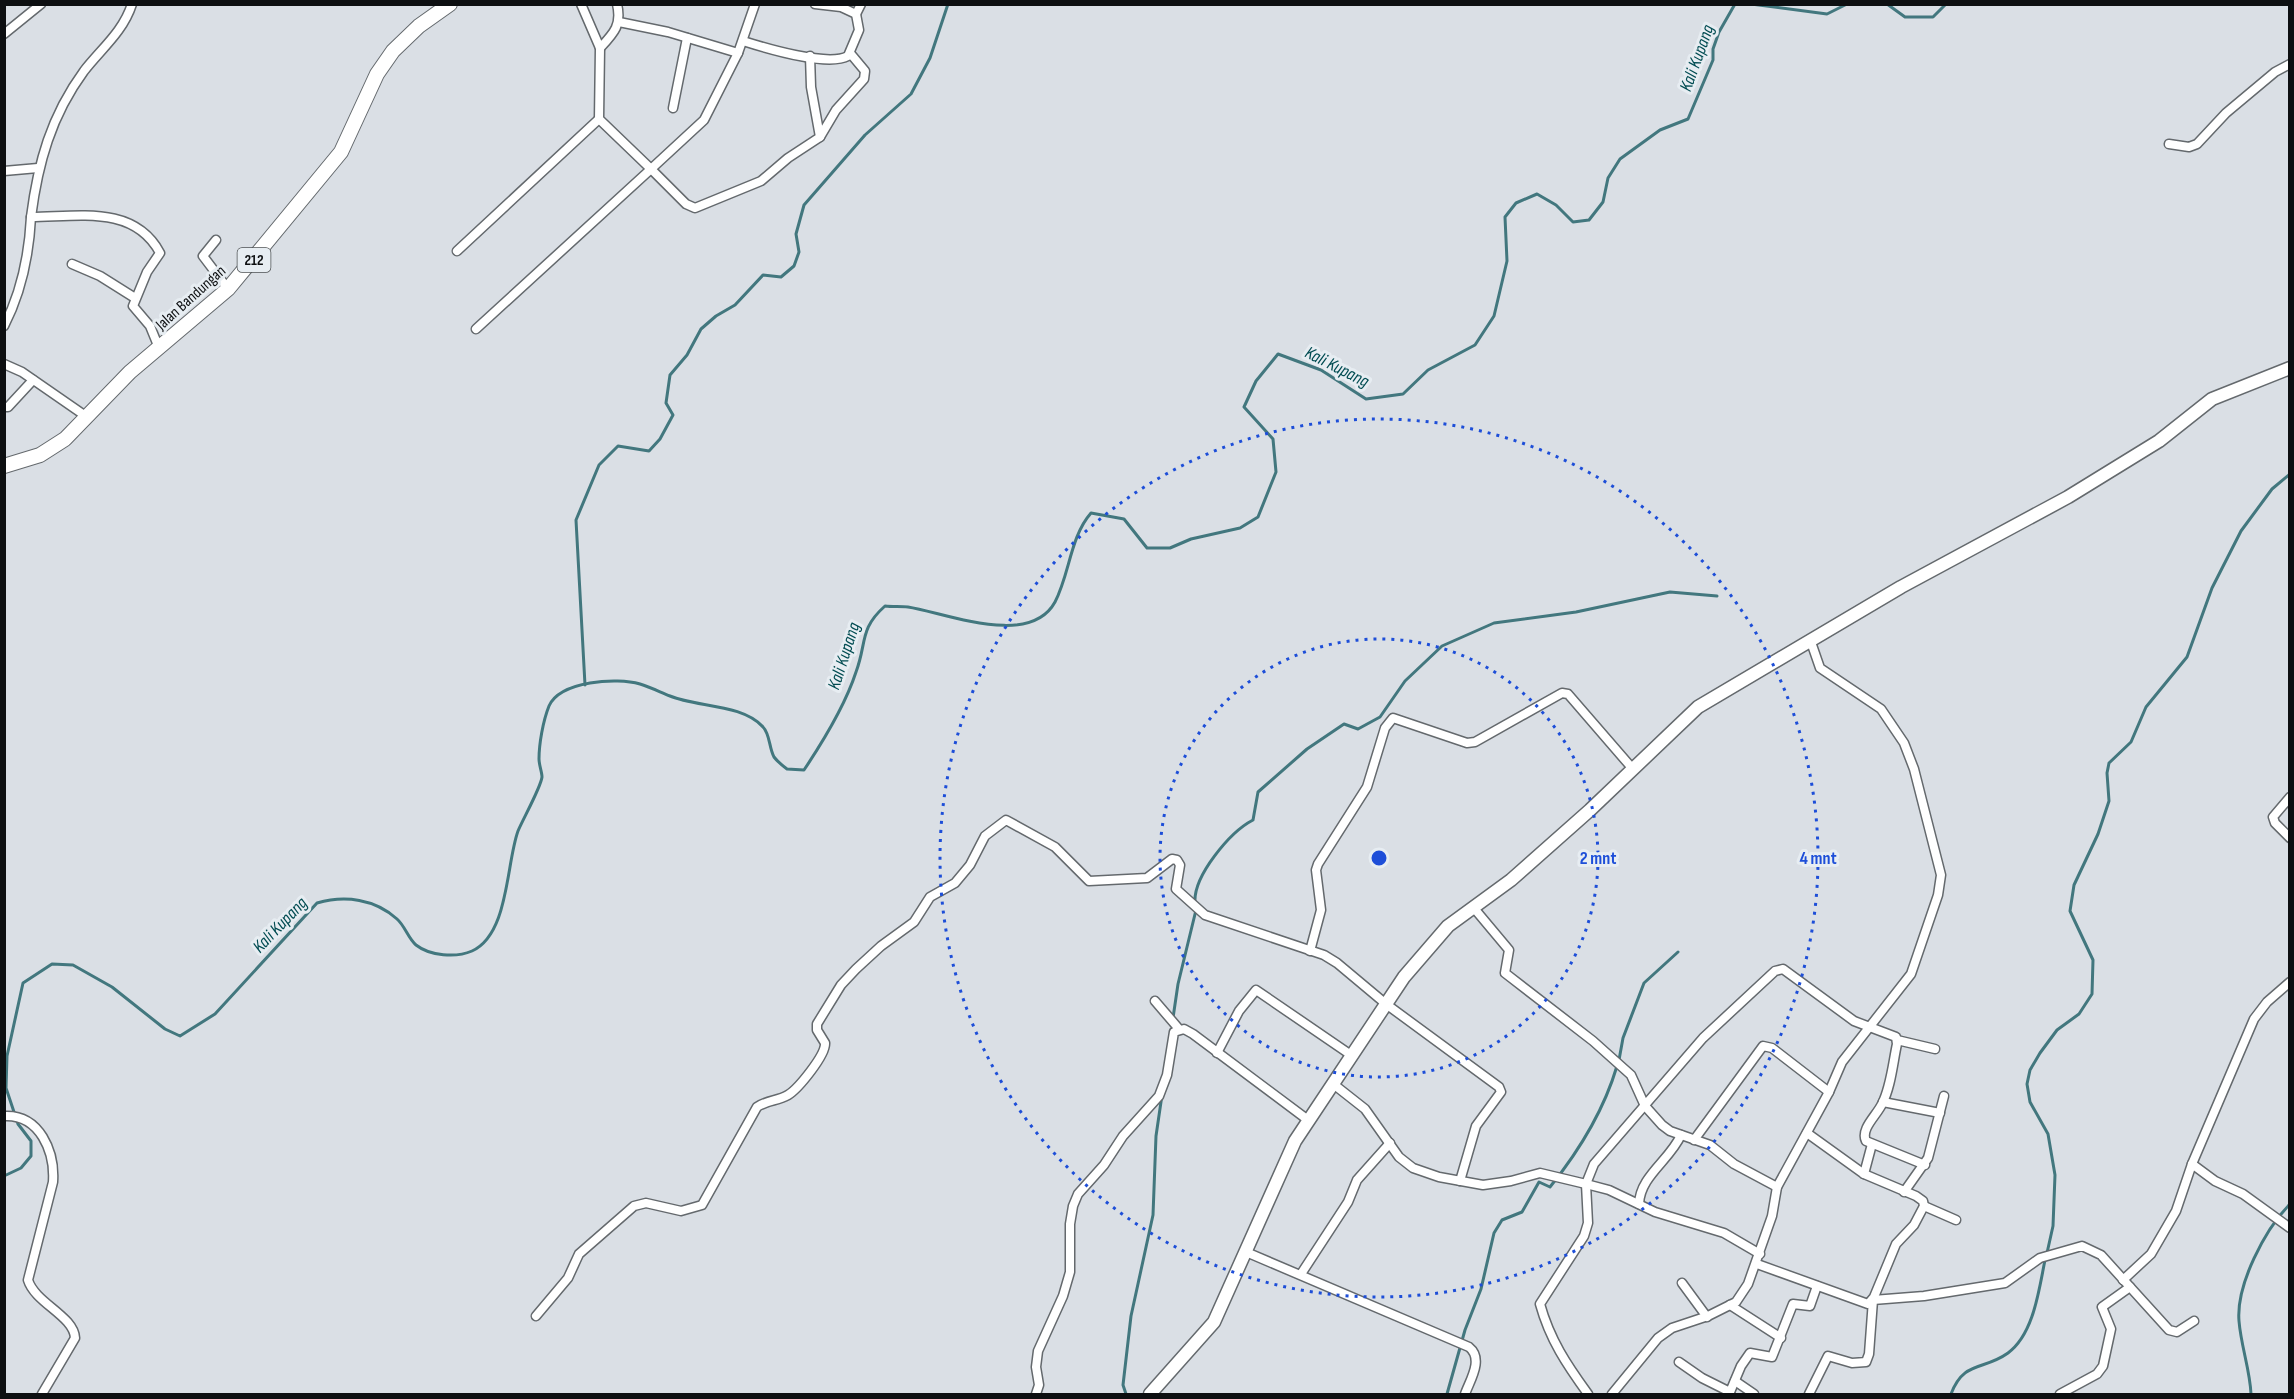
<svg xmlns="http://www.w3.org/2000/svg" width="2294" height="1399" viewBox="0 0 2294 1399" font-family="'Sofia Sans Condensed',sans-serif">
  <style>
    .lines { fill: none; stroke-linecap: round; stroke-linejoin: round }
    .stream { stroke: #42777e; stroke-width: 3 }
    .street-casing { stroke: #64696d; stroke-width: 11 }
    .secondary-casing { stroke: #64696d; stroke-width: 15 }
    .primary-casing { stroke: #64696d; stroke-width: 16 }
    .street { stroke: #fff; stroke-width: 8 }
    .secondary { stroke: #fff; stroke-width: 12 }
    .primary { stroke: #fff; stroke-width: 14 }
    .ring { fill: none; stroke: #1d4ed8; stroke-width: 3; stroke-dasharray: 3 6 }
    .labels { text-anchor: middle; dominant-baseline: central; stroke-width: 6; stroke-linejoin: round; paint-order: stroke }
    .shield { fill: #e7edf2; stroke: #4e5254; stroke-width: 1.5 }
    .shield-label { font-size: 15px; font-weight: bold; fill: #0d0f11 }
    .street-label { font-size: 16px; fill: #0d0f11; stroke: #e7edf2 }
    .water-label { font-size: 18px; font-style: italic; fill: #024c52; stroke: #e7edf2 }
    .centre { fill: #1d4ed8; stroke: #e7edf2; stroke-width: 3 }
    .ring-label { font-size: 18px; text-anchor: middle; font-weight: bold; fill: #1d4ed8; stroke: #e7edf2; stroke-width: 6; stroke-linejoin: round; paint-order: stroke }
  </style>
  <rect width="100%" height="100%" fill="#dadfe5"/>
  <g class="lines">
    <g class="stream">
      <path d="M1751 4 1827 14 1847 4"/>
      <path d="M1887 4 1905 17H1933L1946 4"/>
      <path d="M585 685 576 520 599 465 618 446 649 451 660 439 673 415 666 403 670 375 687 355 701 329 716 316 735 305 763 275 781 277 794 266 799 252 796 234 804 205 865 135 911 94 930 58 948 4"/>
      <path d="M1195 903C1193 876 1230 832 1253 820L1258 792 1307 749 1344 724 1358 729 1380 717 1405 681 1442 646 1494 623 1576 612 1670 592 1717 596"/>
      <path d="M1173 1018 1178 984 1196 910"/>
      <path d="M1619 1060 1623 1038 1644 983 1678 952"/>
      <path d="M4 1176 21 1168 31 1156V1141L18 1124 6 1088 7 1056 23 983 52 964 73 965 112 987 165 1029 180 1036 215 1014 317 903C345 895 375 899 397 919 405 926 408 938 416 945 430 956 456 958 472 951 509 934 506 864 518 831 523 819 541 787 542 777 542 772 539 765 539 759 539 744 543 721 549 706 560 681 617 677 640 684 650 687 660 692 670 696 696 707 743 704 763 727 770 734 769 748 774 757 777 761 783 766 787 769L804 770C824 740 845 706 856 672 867 643 859 629 885 606 893 607 901 606 908 607 946 613 1030 648 1055 602 1070 573 1070 537 1091 513L1124 519 1147 548H1170L1191 539 1240 528 1258 517 1276 472 1273 439 1244 407 1256 381 1278 354 1321 370 1366 399 1403 394 1428 370 1475 345 1494 316 1507 261 1505 217 1516 203 1537 194 1556 205 1573 222 1589 220 1603 202 1608 178 1620 159 1660 130 1688 119 1713 60V49L1719 32 1735 4"/>
      <path d="M2047 1253 2053 1226 2055 1175 2048 1134 2030 1102 2027 1084 2030 1070 2040 1053 2057 1030 2079 1014 2092 994 2093 960 2070 911 2074 885 2098 834 2109 801 2107 773 2109 763 2131 742 2146 707 2187 657 2212 588 2241 531 2272 489 2290 474"/>
      <path d="M1126 1394 1123 1385 1131 1316 1153 1215 1156 1136 1162 1095"/>
      <path d="M1447 1394 1465 1330 1481 1289 1494 1233 1502 1220 1522 1212 1539 1182 1550 1187C1579 1151 1604 1110 1617 1066"/>
      <path d="M1951 1394C1964 1360 1983 1371 2008 1353 2034 1334 2039 1289 2045 1260"/>
      <path d="M2251 1394C2250 1370 2241 1346 2239 1321 2236 1285 2265 1229 2290 1204"/>
    </g>
    <defs>
      <g id="street">
        <path d="M755 4 738 53 704 120 651 169 686 204 695 208 761 181 788 158 820 137 811 87 810 56"/>
        <path d="M856 14 861 4"/>
        <path d="M619 22 668 32 738 53"/>
        <path d="M4 34 41 4"/>
        <path d="M743 41C765 48 828 67 848 56L859 30 856 14 841 7 815 4"/>
        <path d="M600 48C614 33 622 25 617 4"/>
        <path d="M673 108 687 38"/>
        <path d="M820 137 836 110 864 79 865 71 850 53"/>
        <path d="M2169 144 2189 147 2197 144 2226 113 2275 72 2290 64"/>
        <path d="M4 171 38 168"/>
        <path d="M31 217C38 163 51 116 84 71 101 49 123 32 132 4"/>
        <path d="M216 240 203 256 228 289"/>
        <path d="M457 251 599 119"/>
        <path d="M72 264 100 276 135 298"/>
        <path d="M4 326C22 291 29 256 31 217 76 217 134 204 160 253L147 272 133 306 150 326 159 348"/>
        <path d="M476 329 651 169 599 119 600 48 581 4"/>
        <path d="M4 364 22 372 87 417"/>
        <path d="M4 407H8L33 380"/>
        <path d="M2290 797 2273 817 2275 823 2290 838"/>
        <path d="M1473 907 1509 950 1505 973 1593 1041 1631 1075 1645 1106 1662 1125 1670 1131 1710 1145 1734 1164 1777 1187"/>
        <path d="M1310 951 1321 910 1316 870 1318 864 1367 787 1385 728 1393 718 1467 743 1475 742 1562 693 1568 694 1632 768"/>
        <path d="M1155 1001 1179 1029"/>
        <path d="M1897 1040 1935 1049"/>
        <path d="M1217 1053 1239 1011 1256 990 1351 1055"/>
        <path d="M1332 1083 1365 1109 1399 1157 1413 1168 1439 1177 1483 1185 1511 1181 1540 1173 1586 1184 1609 1190 1655 1212 1724 1233 1760 1254"/>
        <path d="M1883 1102 1940 1113"/>
        <path d="M4 1116C40 1114 55 1152 53 1182L28 1280C35 1303 74 1316 75 1338L42 1394"/>
        <path d="M1694 1140 1763 1046 1772 1048 1829 1092"/>
        <path d="M2192 1164 2215 1181 2243 1194 2290 1228"/>
        <path d="M1864 1174 1872 1144"/>
        <path d="M1904 1192 1928 1158 1944 1096"/>
        <path d="M1639 1204C1640 1176 1670 1160 1681 1135"/>
        <path d="M1924 1206 1956 1220"/>
        <path d="M1246 1252 1469 1347C1484 1359 1470 1380 1465 1394"/>
        <path d="M1757 1264 1868 1304 1874 1297 1896 1244 1914 1225 1924 1206 1923 1201 1916 1196 1864 1174 1807 1133"/>
        <path d="M1301 1274 1348 1202 1357 1180 1390 1143"/>
        <path d="M2123 1280 2151 1254 2176 1211 2192 1164 2254 1019 2267 1002 2290 982"/>
        <path d="M1682 1283 1707 1317"/>
        <path d="M1730 1305 1781 1338"/>
        <path d="M536 1316 568 1278 579 1254 634 1206 646 1203 681 1211 702 1205 757 1107C767 1100 778 1101 788 1095 798 1089 826 1055 825 1043L817 1030V1024L841 985 856 969 881 946 914 922 930 897 955 883 970 865 985 836 1006 820 1055 847 1089 881 1147 878 1172 859 1177 860 1180 865 1176 889 1205 915 1324 955 1337 963 1386 1004 1499 1087 1501 1092 1476 1126 1460 1181"/>
        <path d="M1679 1362 1702 1378 1730 1392 1729 1394"/>
        <path d="M1735 1381 1754 1394"/>
        <path d="M1730 1392 1741 1366 1750 1353 1772 1357 1793 1304 1810 1306 1817 1286"/>
        <path d="M1036 1394 1039 1385 1036 1367 1038 1351 1063 1296 1070 1272V1224L1073 1206 1078 1194 1104 1165 1123 1136 1159 1096 1167 1075 1174 1032 1184 1029 1193 1034 1308 1120"/>
        <path d="M1588 1394C1567 1365 1550 1340 1540 1304L1584 1236 1588 1223 1586 1184 1594 1164 1703 1038 1775 971 1783 969 1854 1021 1896 1037 1897 1044C1893 1062 1891 1087 1882 1104 1877 1115 1860 1129 1866 1141L1925 1165"/>
        <path d="M1612 1394 1658 1338 1672 1328 1708 1316 1736 1302 1748 1284 1772 1216 1777 1187 1829 1092 1842 1062 1911 974 1938 895 1941 875 1914 769 1904 743 1881 709 1820 668 1811 642"/>
        <path d="M1809 1394 1828 1356 1852 1363 1866 1362 1869 1354 1873 1300 1924 1296 2005 1283 2040 1258 2082 1246 2101 1255 2169 1330 2177 1332 2194 1321"/>
        <path d="M2060 1394 2097 1374 2103 1366 2111 1329 2102 1307 2130 1287"/>
      </g>
      <path id="secondary" d="M1150 1394 1214 1322 1295 1141 1404 977 1448 926 1511 880 1590 810 1698 707 1901 587 2068 497 2159 441 2212 399 2290 368"/>
      <path id="primary" d="M4 466 40 455 65 439 130 372 228 289 341 152 377 74 393 51 419 26 450 4"/>
    </defs>
    <use href="#street" class="street-casing"/>
    <use href="#secondary" class="secondary-casing"/>
    <use href="#primary" class="primary-casing"/>
    <use href="#street" class="street"/>
    <use href="#secondary" class="secondary"/>
    <use href="#primary" class="primary"/>
  </g>
  <g class="ring">
    <circle cx="1379" cy="858" r="219"/>
    <circle cx="1379" cy="858" r="439"/>
  </g>
  <g class="labels">
    <rect class="shield" x="237.5" y="248" width="33" height="24" rx="4.5"/>
    <g class="shield-label">
      <text x="254" y="260">212</text>
    </g>
    <g class="street-label">
      <text transform="translate(191 298) rotate(-42)">Jalan Bandungan</text>
    </g>
    <g class="water-label">
      <text transform="translate(1697 58) rotate(-70)">Kali Kupang</text>
      <text transform="translate(1337 367) rotate(27)">Kali Kupang</text>
      <text transform="translate(844 656) rotate(-72)">Kali Kupang</text>
      <text transform="translate(280 925) rotate(-46)">Kali Kupang</text>
    </g>
  </g>
  <circle cx="1379" cy="858" r="9" class="centre"/>
  <g class="ring-label">
    <text x="1598" y="864">2 mnt</text>
    <text x="1818" y="864">4 mnt</text>
  </g>
  <rect width="2294" height="1399" fill="none" stroke="#0d0f11" stroke-width="12"/>
</svg>
